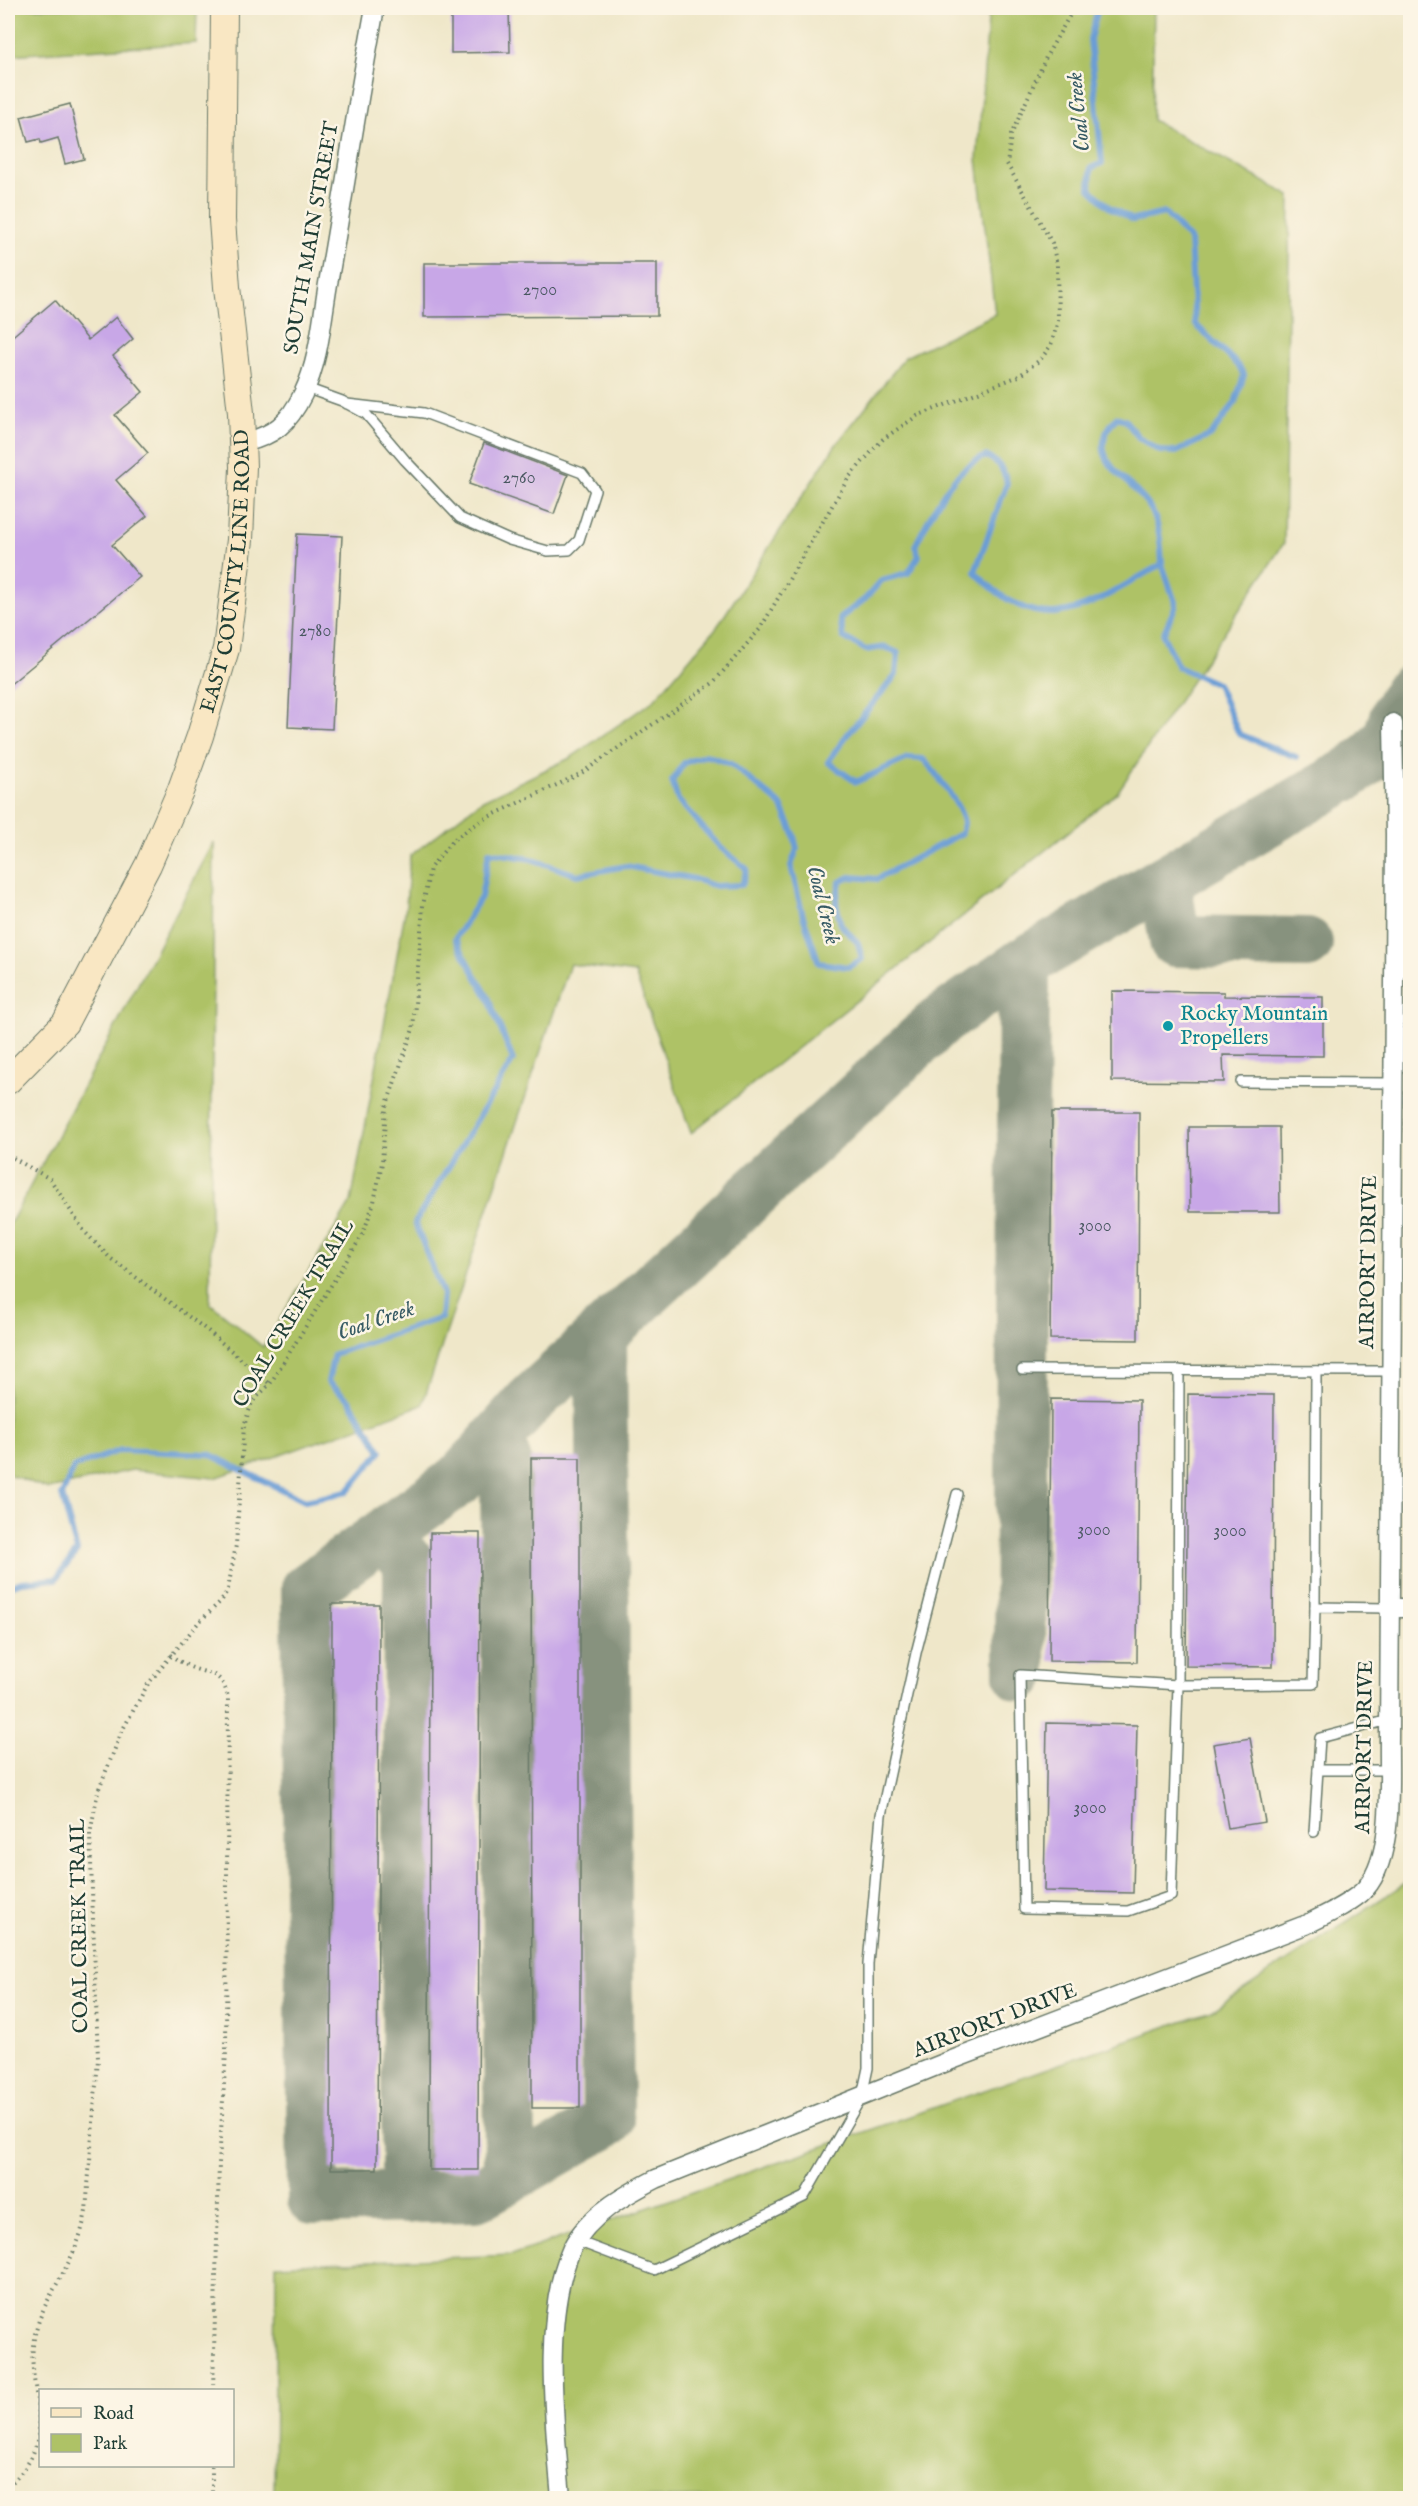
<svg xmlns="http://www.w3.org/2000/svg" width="1418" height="2506" viewBox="0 0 1418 2506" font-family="'IM FELL English',serif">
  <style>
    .green { fill: #aec266; stroke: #66804d; stroke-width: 1.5 }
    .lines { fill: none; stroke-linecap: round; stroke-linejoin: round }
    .stream { stroke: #6b9dd5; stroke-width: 6 }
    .taxiway { stroke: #87927e; stroke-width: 52 }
    .building { fill: #c8a7e7 }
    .lane-casing { stroke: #687868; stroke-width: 12 }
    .street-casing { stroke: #687868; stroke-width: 21 }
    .secondary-casing { stroke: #687868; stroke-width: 28 }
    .path { stroke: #687868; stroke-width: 4; stroke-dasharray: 1.5 4.5; stroke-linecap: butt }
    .lane { stroke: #fff; stroke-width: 9 }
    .street { stroke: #fff; stroke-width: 18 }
    .secondary { stroke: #f9e7c3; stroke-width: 26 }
    .culture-dot { fill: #0f9aa8; stroke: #fcf5e5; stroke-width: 2 }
    .labels { text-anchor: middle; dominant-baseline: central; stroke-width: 5; stroke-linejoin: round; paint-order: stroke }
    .number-label { font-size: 18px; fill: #495861 }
    .street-label { font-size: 21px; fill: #1f3d34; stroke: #fcf5e5 }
    .culture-label { font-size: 21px; fill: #0d838f; stroke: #fcf5e5; text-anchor: start }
    .water-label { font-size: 22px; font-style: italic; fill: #365a64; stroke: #fcf5e5 }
  </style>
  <rect width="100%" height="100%" fill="#fcf5e5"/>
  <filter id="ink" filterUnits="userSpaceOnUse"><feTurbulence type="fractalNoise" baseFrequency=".0167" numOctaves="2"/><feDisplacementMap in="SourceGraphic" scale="12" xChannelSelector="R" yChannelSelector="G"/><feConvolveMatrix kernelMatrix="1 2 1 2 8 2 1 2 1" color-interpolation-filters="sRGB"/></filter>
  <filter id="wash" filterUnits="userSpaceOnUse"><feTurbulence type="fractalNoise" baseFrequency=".008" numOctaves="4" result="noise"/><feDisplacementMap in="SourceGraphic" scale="24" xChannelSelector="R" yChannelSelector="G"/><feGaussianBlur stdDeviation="1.35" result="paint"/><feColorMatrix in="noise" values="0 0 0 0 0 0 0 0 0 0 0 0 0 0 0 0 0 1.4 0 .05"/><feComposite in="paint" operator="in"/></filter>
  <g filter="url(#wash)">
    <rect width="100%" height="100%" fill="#efe7c9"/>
    <g class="green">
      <path d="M8 8H197L196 43 8 55Z"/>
      <path d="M989 8H1154L1152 120 1290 196 1284 543 1117 793 691 1133 635 973 570 964 422 1405 215 1478 132 1470 49 1489 8 1474V1228L214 842 210 1303 263 1347 351 1202 406 907 410 856 481 801 570 758 653 701 717 627 835 446 905 357 995 314 977 159Z"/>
      <path d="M1410 1880V2498H274L276 2265 512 2255 1211 2011Z"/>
    </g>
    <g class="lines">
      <g class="stream">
        <path d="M1162 564 1176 605 1163 635 1178 667 1217 684 1239 734 1296 757"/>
        <path d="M8 1587 21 1582 56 1579 77 1551 62 1495 74 1467 121 1450 209 1454 305 1501 347 1492 381 1451 349 1400 328 1382 334 1354 441 1318 443 1294 415 1223 513 1060 488 997 455 939 481 897 489 852 531 859 577 875 626 866 694 879 715 886 742 885 747 869 721 848 678 800 672 781 684 763 706 755 731 764 781 805 793 832 797 849 791 866 803 916 819 963 848 967 862 959 858 943 841 925 836 903 840 882 850 877 877 879 962 833C962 829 964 826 964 823 963 809 934 770 923 759L908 758 856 782 828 762 847 735 896 675 898 653 885 647 866 650 843 637 840 618 865 599 882 580 908 573 919 556 915 546C932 514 950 469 986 456 999 462 1004 470 1007 483L975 572C1046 646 1088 605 1162 564 1161 546 1160 522 1149 506 1128 476 1080 458 1117 417L1125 420 1139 438 1160 451 1176 452 1211 435 1235 403 1244 375 1238 365 1195 324 1190 240 1165 213 1133 220 1109 207 1090 189 1091 168 1102 163 1090 39 1098 8"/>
      </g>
      <g class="taxiway">
        <path d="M1165 881 1175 941 1307 943"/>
        <path d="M601 1334 608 2121 476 2196 313 2199 307 1589 459 1480 529 1402 939 1022 1024 963 1348 774 1372 756 1388 738 1397 712 1410 691"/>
        <path d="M496 1439 506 1461 510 2177"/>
        <path d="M383 1535 409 1562 407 2198"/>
        <path d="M1020 1675 1024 963"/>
      </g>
    </g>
    <g id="blocks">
      <g class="building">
        <path d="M451 8H509L510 52 451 53Z"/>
        <path d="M70 104 84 159 65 164 58 138 41 143 40 139 28 142 21 117Z"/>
        <path d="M424 263H657V316L424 317Z"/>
        <path d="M55 300 88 340 116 317 133 339 113 356 143 392 115 415 148 453 116 480 147 516 112 545 140 577 8 686V340Z"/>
        <path d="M484 443 568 475 554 514 469 484Z"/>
        <path d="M297 534 342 536 332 729 288 727Z"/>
        <path d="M1112 991 1224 992V996L1323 997V1056L1223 1055 1224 1082 1112 1081Z"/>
        <path d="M1052 1112H1139L1138 1340 1050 1339Z"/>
        <path d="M1189 1127H1279L1280 1212H1190Z"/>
        <path d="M1188 1394 1274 1395 1273 1667 1186 1666Z"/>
        <path d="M1051 1399 1139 1400 1137 1662 1049 1661Z"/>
        <path d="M531 1458H580V2108H532Z"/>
        <path d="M430 1533H480L478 2170H429Z"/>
        <path d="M332 1604H379L377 2169H331Z"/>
        <path d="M1047 1723 1137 1725 1133 1893 1044 1891Z"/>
        <path d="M1250 1738 1265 1822 1228 1828 1213 1744Z"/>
      </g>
    </g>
  </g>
  <g filter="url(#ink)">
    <use href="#blocks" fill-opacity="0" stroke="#687868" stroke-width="1.5"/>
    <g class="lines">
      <defs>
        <g id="lane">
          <path d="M306 388 342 401 366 414 405 460 460 518 509 540 548 551 569 550 579 540 595 490 582 473 424 413 347 404"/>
          <path d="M1395 834 1410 821"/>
          <path d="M1393 972H1410"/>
          <path d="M1241 1082 1393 1083"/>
          <path d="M1022 1370 1391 1371"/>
          <path d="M1179 1370 1178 1685 1020 1675 1024 1909 1128 1911 1171 1896 1178 1685 1313 1684 1315 1607 1388 1608"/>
          <path d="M1315 1607 1316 1371"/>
          <path d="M1318 1770H1388"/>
          <path d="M1314 1832 1320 1738 1389 1720"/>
          <path d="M577 2241 654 2270 804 2197 862 2096 868 2068V1964L881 1815 916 1653 957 1494"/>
        </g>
        <g id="street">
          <path d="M242 443C274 436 289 423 303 394 320 359 322 316 329 278 345 188 358 97 375 8"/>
          <path d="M1388 1608H1410"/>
          <path d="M561 2498C555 2425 541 2317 572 2248 588 2215 625 2195 656 2179L944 2063 1305 1925C1324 1916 1345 1906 1361 1893 1396 1862 1388 1781 1389 1738L1395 834 1393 723"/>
        </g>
        <g id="secondary">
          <path id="s1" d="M8 1081 65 1023 148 865 181 789 200 736 226 649 240 540 243 467 241 413 227 287 222 220 224 8"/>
        </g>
      </defs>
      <use href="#lane" class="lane-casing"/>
      <use href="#street" class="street-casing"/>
      <use href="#secondary" class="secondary-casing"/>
      <g class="path">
        <path d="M8 1155 50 1179 84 1231 110 1258 208 1331 270 1384"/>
        <path d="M170 1655C176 1659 182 1663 188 1666 209 1676 221 1669 228 1697L226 2052 219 2163 213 2390"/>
        <path d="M8 2486C67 2435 20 2386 36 2330 43 2303 61 2280 72 2255 79 2241 83 2227 86 2211L98 2059 90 1834 98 1791 122 1731 148 1684 198 1623 222 1600 228 1589 236 1545 244 1426 252 1402 270 1384 363 1234 374 1202 382 1163 386 1107 413 1029 423 906 430 868 453 840 482 820 580 774 713 683 760 629 849 477 883 439 917 416 1019 376 1041 359 1051 345 1058 321 1057 265 1052 243 1007 164 1011 135 1047 55 1074 8"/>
        <path d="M212 2498V2466"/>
      </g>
      <use href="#lane" class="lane"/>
      <use href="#street" class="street"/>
      <use href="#secondary" class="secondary"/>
    </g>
  </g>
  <circle class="culture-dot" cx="1168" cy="1026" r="6"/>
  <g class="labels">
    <g class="number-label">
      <text x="540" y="290">2700</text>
      <text x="519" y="478">2760</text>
      <text x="315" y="631">2780</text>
      <text x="1095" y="1226">3000</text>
      <text x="1094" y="1530">3000</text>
      <text x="1230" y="1531">3000</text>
      <text x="1090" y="1808">3000</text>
    </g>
    <g class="street-label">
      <text transform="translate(312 238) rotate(-80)">SOUTH MAIN STREET</text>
      <text stroke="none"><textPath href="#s1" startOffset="567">EAST COUNTY LINE ROAD</textPath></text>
      <text transform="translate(1369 1262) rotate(-89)">AIRPORT DRIVE</text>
      <text transform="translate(294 1314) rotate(-59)">COAL CREEK TRAIL</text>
      <text transform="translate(1365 1747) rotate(-89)">AIRPORT DRIVE</text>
      <text transform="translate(80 1926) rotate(-91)">COAL CREEK TRAIL</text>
      <text transform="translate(995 2021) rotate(-21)">AIRPORT DRIVE</text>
    </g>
    <g class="culture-label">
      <text x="1180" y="1014">Rocky Mountain<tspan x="1180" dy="24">Propellers</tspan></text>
    </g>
    <g class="water-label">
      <text transform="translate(1079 112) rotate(-96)">Coal Creek</text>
      <text transform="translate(823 905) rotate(76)">Coal Creek</text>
      <text transform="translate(376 1321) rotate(-19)">Coal Creek</text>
    </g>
  </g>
  <rect width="1418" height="2506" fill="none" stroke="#fcf5e5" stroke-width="30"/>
  <rect x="39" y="2389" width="195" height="78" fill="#fcf5e5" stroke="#a4ab9e" stroke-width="1.5"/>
  <rect x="51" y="2408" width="30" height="9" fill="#f9e7c3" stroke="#a4ab9e" stroke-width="1.5"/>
  <text x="93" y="2419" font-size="18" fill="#1f3d34">Road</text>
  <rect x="51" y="2434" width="30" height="18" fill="#aec266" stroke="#a4ab9e" stroke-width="1.5"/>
  <text x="93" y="2449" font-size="18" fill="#1f3d34">Park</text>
</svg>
